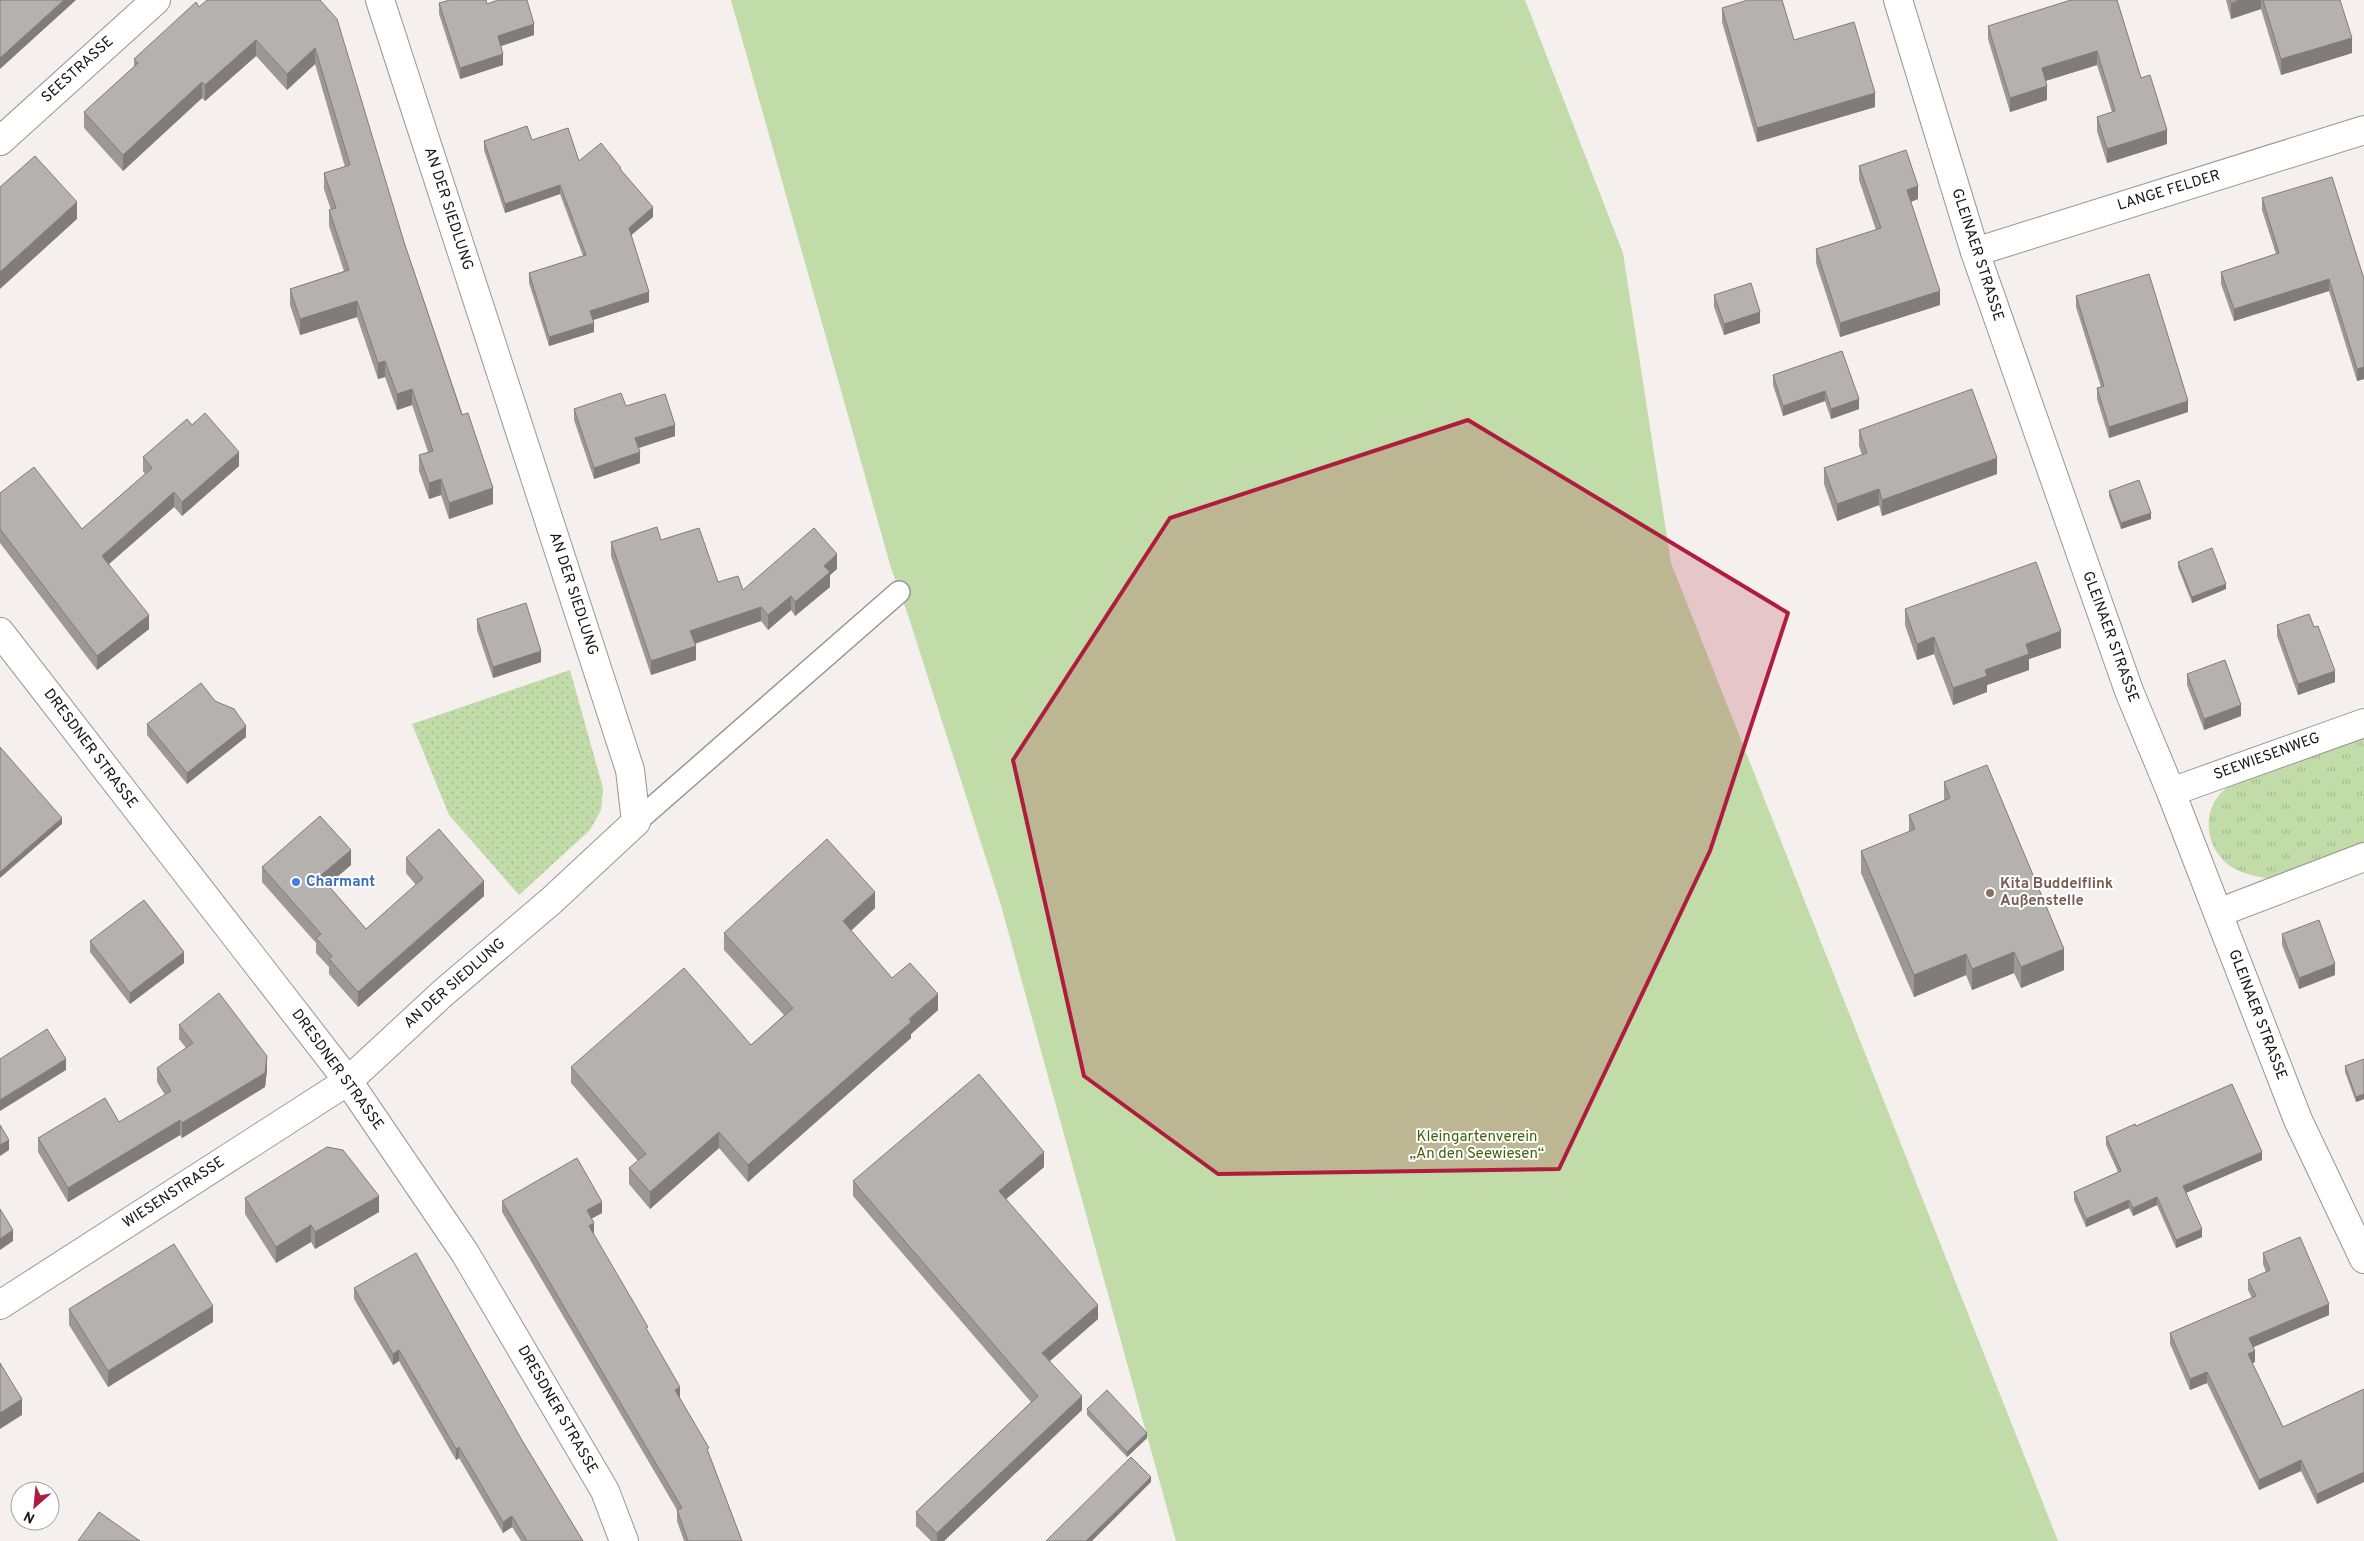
<svg xmlns="http://www.w3.org/2000/svg" width="2364" height="1541" viewBox="0 0 2364 1541" font-family="Overpass,sans-serif">
  <style>
    .grass { fill: url(#grass-tufts) }
    .park { fill: url(#park-dots) }
    .garden { fill: #c1dca9 }
    .lines { fill: none; stroke-linecap: round; stroke-linejoin: round }
    .lane-casing { stroke: #999592; stroke-width: 24 }
    .street-casing { stroke: #999592; stroke-width: 30 }
    .lane { stroke: #fff; stroke-width: 21 }
    .street { stroke: #fff; stroke-width: 28 }
    .wall { fill: #9c9896 }
    .shaded-wall { fill: #7f7c7a }
    .building { fill: #b5b1ae; stroke: #7f7c7a }
    .marked { fill: #af1c3e; fill-opacity: 0.2; stroke: #af1c3e; stroke-width: 4; stroke-linejoin: round }
    .shop-dot { fill: #3f7fe0; stroke: #fff; stroke-width: 2 }
    .education-dot { fill: #8d6e63; stroke: #fff; stroke-width: 2 }
    .labels { text-anchor: middle; dominant-baseline: central; stroke-width: 4; stroke-linejoin: round; paint-order: stroke }
    .street-label { font-size: 15px; fill: #161514; stroke: #fff }
    .shop-label { font-size: 15px; font-weight: bold; fill: #366cbe; stroke: #fff; text-anchor: start }
    .education-label { font-size: 15px; font-weight: bold; fill: #785e54; stroke: #fff; text-anchor: start }
    .park-label { font-size: 15px; fill: #3f6308; stroke: #fff }
  </style>
  <defs>
    <pattern id="grass-tufts" width="24" height="20" patternUnits="userSpaceOnUse" patternTransform="scale(1.25)"><rect width="24" height="20" fill="#c1dca9"/><path d="M3 7l-1-3M5 7V3M7 7l1-3M15 17l-1-3M17 17v-4M19 17l1-3" fill="none" stroke="#a5bc91"/></pattern>
    <pattern id="park-dots" width="8" height="8" patternUnits="userSpaceOnUse" patternTransform="scale(1.25)"><rect width="8" height="8" fill="#c1dca9"/><path d="M2 2h.1M6 6h.1" fill="none" stroke="#a5bc91" stroke-width="1.8" stroke-linecap="round"/></pattern>
  </defs>
  <rect width="100%" height="100%" fill="#f5f0ed"/>
  <path class="grass" d="M2364 735V851C2334 862 2297 882 2265 878 2252 876 2231 870 2223 860 2206 843 2203 813 2220 794 2227 786 2236 782 2245 777Z"/>
  <path class="park" d="M570 670 603 788 601 810 590 830 519 895 449 815 412 724Z"/>
  <path class="garden" d="M731 0H1525L1623 253 1671 563 2058 1541H1176L1000 902 907 612 891 568Z"/>
  <g class="lines">
    <defs>
      <path id="lane" d="M636 822 899 592"/>
      <g id="street">
        <path d="M1898 0 1975 252 2129 691 2171 792 2298 1120 2364 1259"/>
        <path d="M0 141 156 0"/>
        <path d="M1975 252 2364 130"/>
        <path d="M0 632 348 1081 465 1253 605 1491 624 1541"/>
        <path d="M2171 792 2364 723"/>
        <path d="M2218 913 2364 857"/>
        <path d="M0 1305 348 1081 443 993 551 901 636 822 630 770 380 0"/>
      </g>
    </defs>
    <use href="#lane" class="lane-casing"/>
    <use href="#street" class="street-casing"/>
    <use href="#lane" class="lane"/>
    <use href="#street" class="street"/>
  </g>
  <g class="wall">
    <path d="M320 0 404 242 493 504 449 519 441 495 429 499 419 471V455L428 452 412 405 397 410 385 377 378 379 357 317 300 335 290 305V289L344 271 329 226V210H331L324 189V173L345 167 315 64 287 90 256 56 205 101 202 98 123 171 84 128V112L134 67V59L199 7Z"/>
    <path d="M2226 0H2340L2352 53 2281 75 2261 9 2231 19Z"/>
    <path d="M2117 1 2141 78 2167 144 2107 163 2097 131V117L2112 112 2097 65 2045 81 2047 100 2010 112 1988 39V26Z"/>
    <path d="M439 3 487 4 534 35 501 46 503 65 460 79 439 14Z"/>
    <path d="M1722 8 1794 40 1875 107 1757 142 1722 22Z"/>
    <path d="M532 140 579 161 621 171 653 217 631 235 649 302 593 320 594 332 549 346 529 283V273L583 256 560 194 505 213 484 150V141Z"/>
    <path d="M1859 166 1918 199 1911 202 1940 305 1840 337 1816 263V249L1876 230 1859 180Z"/>
    <path d="M2262 198 2364 279V379L2357 381 2329 291 2234 321 2221 284V272L2276 254 2262 210Z"/>
    <path d="M1714 295 1760 323 1724 335 1714 307Z"/>
    <path d="M2076 296 2188 412 2109 438 2097 399V388L2101 387 2076 307Z"/>
    <path d="M1842 351 1859 409 1831 419 1825 401 1783 416 1773 385V375Z"/>
    <path d="M626 406 675 436 639 448 640 463 594 479 574 420V409Z"/>
    <path d="M192 425 239 466 182 516 174 507 109 564 149 629 97 670 0 543V493L82 529 145 474 143 471V457Z"/>
    <path d="M1859 430 1997 474 1882 516 1879 505 1837 521 1824 484V468L1862 455 1859 446Z"/>
    <path d="M2109 491 2151 519 2121 529 2109 496Z"/>
    <path d="M661 540 718 582 743 590 837 569 830 575V587L795 616 791 610 768 630 761 621 695 644 696 660 651 675 611 556V542Z"/>
    <path d="M2178 562 2226 589 2192 603 2178 567Z"/>
    <path d="M1905 609 2061 648 2029 659V670L1987 685V692L1953 705 1934 654 1917 660 1905 625Z"/>
    <path d="M477 619 541 662 493 678 477 630Z"/>
    <path d="M2277 625 2314 627 2335 682 2298 695 2277 636Z"/>
    <path d="M2187 674 2241 716 2204 730 2187 685Z"/>
    <path d="M215 701 246 737 187 784 147 735V724Z"/>
    <path d="M1944 782 2064 970 2021 988 2014 973 1972 990 1966 975 1914 997 1861 873V851L1909 832V815L1944 800Z"/>
    <path d="M406 858 484 896 358 1007 329 974V967L316 953V943L262 882V867L351 865 328 885 366 929 416 885 406 873Z"/>
    <path d="M875 908 851 931 892 978 938 1010 911 1034V1038L748 1182 719 1148 650 1209 629 1184V1168L638 1161 571 1083V1067L751 1045 784 1015 724 950V933Z"/>
    <path d="M2282 934 2335 975 2299 989 2282 945Z"/>
    <path d="M90 941 184 963 130 1004 90 952Z"/>
    <path d="M179 1025 267 1070 265 1087 182 1138 180 1135 68 1202 38 1152V1138L119 1122 165 1095 157 1082V1068L186 1048 179 1039Z"/>
    <path d="M2364 1059V1101V1099L2356 1102 2345 1072V1066Z"/>
    <path d="M2136 1126 2262 1160 2186 1193 2202 1237 2176 1248 2157 1205 2133 1216 2129 1208 2086 1227 2074 1200V1192L2118 1172 2106 1145V1137Z"/>
    <path d="M1044 1167 1006 1199 1098 1319 1049 1361 1082 1410 944 1541H931L916 1526V1512L1031 1402 853 1196V1181Z"/>
    <path d="M245 1198 379 1212 315 1249 311 1242 276 1263 245 1214Z"/>
    <path d="M502 1201 602 1213 591 1219 593 1234 648 1332 680 1398 709 1454 742 1541H684L677 1521V1510L502 1212Z"/>
    <path d="M2263 1253 2329 1315 2253 1347 2255 1362 2252 1363 2283 1427 2364 1389V1482L2317 1504 2301 1471 2259 1490 2207 1383 2190 1390 2170 1344V1333L2252 1298 2248 1290V1280L2266 1272 2263 1264Z"/>
    <path d="M354 1288 523 1442 583 1541H521L512 1527 503 1533 459 1458 456 1460 399 1361 393 1365 354 1299Z"/>
    <path d="M69 1309 213 1322 108 1387 69 1325Z"/>
    <path d="M1087 1409 1147 1438 1127 1457 1087 1415Z"/>
  </g>
  <g class="shaded-wall">
    <path d="M64 0H76L0 69V58Z"/>
    <path d="M2241 0H2261V9L2231 19V3Z"/>
    <path d="M534 24V35L498 47V36Z"/>
    <path d="M2352 38V53L2281 75V59Z"/>
    <path d="M256 40V56L205 101V85Z"/>
    <path d="M315 48V64L287 90V74Z"/>
    <path d="M2097 51V65L2042 82V68Z"/>
    <path d="M503 54V65L460 79V68Z"/>
    <path d="M202 82V98L123 171V155Z"/>
    <path d="M2047 86V100L2010 112V98Z"/>
    <path d="M1875 93V107L1757 142V128Z"/>
    <path d="M2167 130V144L2107 163V149Z"/>
    <path d="M560 185V194L505 213V204Z"/>
    <path d="M1918 186V199L1907 203V190Z"/>
    <path d="M77 202V219L0 289V272Z"/>
    <path d="M653 207V217L629 237V228Z"/>
    <path d="M2329 279V291L2234 321V309Z"/>
    <path d="M1940 291V305L1840 337V323Z"/>
    <path d="M649 292V302L590 321V311Z"/>
    <path d="M357 301V317L300 335V319Z"/>
    <path d="M1760 312V323L1724 335V324Z"/>
    <path d="M594 323V332L549 346V337Z"/>
    <path d="M385 361V377L378 379V363Z"/>
    <path d="M2364 367V379L2357 381V369Z"/>
    <path d="M412 389V405L397 410V394Z"/>
    <path d="M1825 391V401L1783 416V406Z"/>
    <path d="M1859 399V409L1831 419V409Z"/>
    <path d="M2188 401V412L2109 438V427Z"/>
    <path d="M675 425V436L635 449V438Z"/>
    <path d="M239 452V466L182 516V502Z"/>
    <path d="M640 452V463L594 479V468Z"/>
    <path d="M1997 458V474L1882 516V500Z"/>
    <path d="M441 479V495L429 499V483Z"/>
    <path d="M493 488V504L449 519V503Z"/>
    <path d="M1879 489V505L1837 521V504Z"/>
    <path d="M174 492V507L102 570V556Z"/>
    <path d="M2151 513V519L2121 529V523Z"/>
    <path d="M837 554V569L830 575V587L795 616V602L824 566Z"/>
    <path d="M2226 584V589L2192 603V597Z"/>
    <path d="M791 596V610L768 630V615Z"/>
    <path d="M761 607V621L690 645V631Z"/>
    <path d="M149 615V629L97 670V656Z"/>
    <path d="M2061 631V648L2029 659V670L1987 685V692L1953 705V688L2026 644Z"/>
    <path d="M1934 637V654L1917 660V644Z"/>
    <path d="M696 646V660L651 675V661Z"/>
    <path d="M541 651V662L493 678V667Z"/>
    <path d="M2335 671V682L2298 695V684Z"/>
    <path d="M2241 705V716L2204 730V719Z"/>
    <path d="M246 726V737L187 784V773Z"/>
    <path d="M62 818V824L0 878V872Z"/>
    <path d="M351 850V865L320 891V876Z"/>
    <path d="M484 881V896L358 1007V992Z"/>
    <path d="M875 892V908L843 938V921Z"/>
    <path d="M2064 949V970L2021 988V967Z"/>
    <path d="M184 952V963L130 1004V993Z"/>
    <path d="M2014 952V973L1972 990V969Z"/>
    <path d="M1966 954V975L1914 997V975Z"/>
    <path d="M2335 964V975L2299 989V978Z"/>
    <path d="M938 994V1010L911 1034V1038L748 1182V1165Z"/>
    <path d="M267 1056V1070L265 1087 182 1138V1123Z"/>
    <path d="M66 1059V1070L0 1111V1100Z"/>
    <path d="M2364 1094V1099L2356 1102V1097Z"/>
    <path d="M180 1120V1135L68 1202V1188Z"/>
    <path d="M719 1132V1148L650 1209V1192Z"/>
    <path d="M9 1140V1150L0 1156V1145Z"/>
    <path d="M1044 1152V1167L999 1205V1191Z"/>
    <path d="M2262 1152V1160L2183 1194V1186Z"/>
    <path d="M379 1196V1212L315 1249V1232Z"/>
    <path d="M2157 1197V1205L2133 1216V1208Z"/>
    <path d="M2129 1200V1208L2086 1227V1219Z"/>
    <path d="M602 1202V1213L587 1221V1210Z"/>
    <path d="M594 1223V1234L589 1226Z"/>
    <path d="M311 1225V1242L276 1263V1247Z"/>
    <path d="M2202 1229V1237L2176 1248V1240Z"/>
    <path d="M13 1230V1241L0 1250V1239Z"/>
    <path d="M2329 1304V1315L2249 1349V1338Z"/>
    <path d="M1098 1305V1319L1042 1368V1353Z"/>
    <path d="M213 1306V1322L108 1387V1371Z"/>
    <path d="M399 1350V1361L393 1365V1354Z"/>
    <path d="M2255 1351V1362L2248 1365V1354Z"/>
    <path d="M2207 1372V1383L2190 1390V1379Z"/>
    <path d="M680 1387V1398L675 1401V1390Z"/>
    <path d="M1082 1396V1410L944 1541H937V1533Z"/>
    <path d="M22 1399V1415L0 1429V1413Z"/>
    <path d="M1147 1433V1438L1127 1457V1452Z"/>
    <path d="M459 1447V1458L456 1460V1449Z"/>
    <path d="M2301 1460V1471L2259 1490V1480Z"/>
    <path d="M2364 1472V1482L2317 1504V1494Z"/>
    <path d="M1151 1477V1482L1092 1541H1086Z"/>
    <path d="M512 1516V1527L503 1533V1522Z"/>
  </g>
  <g class="building">
    <path d="M0 0H64L0 58Z"/>
    <path d="M207 0H320L337 19 404 242 462 415 468 413 493 488 449 503 441 479 429 483 419 455 433 451 412 389 397 394 385 361 378 363 357 301 300 319 290 289 349 270 329 210 336 208 324 173 350 165 315 48 287 74 256 40 205 85 202 82 123 155 84 112 138 63 134 59 196 2 199 7Z"/>
    <path d="M450 0H486L487 4 498 0H527L534 24 498 36 503 54 460 68 439 3Z"/>
    <path d="M1748 0H1782L1794 40 1854 22 1875 93 1757 128 1722 8Z"/>
    <path d="M2071 0H2117L2141 78 2150 75 2167 130 2107 149 2097 117 2115 111 2097 51 2042 68 2047 86 2010 98 1988 26Z"/>
    <path d="M2230 0H2241L2231 3Z"/>
    <path d="M2263 0H2340L2352 38 2281 59Z"/>
    <path d="M527 126 532 140 568 128 579 161 601 143 621 168 620 169 653 207 629 228 649 292 590 311 594 323 549 337 529 273 586 255 560 185 505 204 484 141Z"/>
    <path d="M1906 150 1918 186 1907 190 1940 291 1840 323 1816 249 1881 228 1859 166Z"/>
    <path d="M35 156 77 202 0 272V187Z"/>
    <path d="M2332 177 2364 279V367L2357 369 2329 279 2234 309 2221 272 2279 253 2262 198Z"/>
    <path d="M2149 274 2188 401 2109 427 2097 388 2104 386 2076 296Z"/>
    <path d="M1751 283 1760 312 1724 324 1714 295Z"/>
    <path d="M1842 351 1859 399 1831 409 1825 391 1783 406 1773 375Z"/>
    <path d="M1972 389 1997 458 1882 500 1879 489 1837 504 1824 468 1867 453 1859 430Z"/>
    <path d="M621 393 626 406 665 394 675 425 635 438 640 452 594 468 574 409Z"/>
    <path d="M205 413 239 452 182 502 174 492 102 556 149 615 97 656 0 529V493L34 467 82 529 152 468 143 457 187 419 192 425Z"/>
    <path d="M2139 480 2151 513 2121 523 2109 491Z"/>
    <path d="M657 527 661 540 699 528 718 582 738 576 743 590 814 528 837 554 824 566 830 572 795 602 791 596 768 615 761 607 690 631 696 646 651 661 611 542Z"/>
    <path d="M2212 548 2226 584 2192 597 2178 562Z"/>
    <path d="M2036 562 2061 631 2026 644 2029 654 1985 670 1987 676 1953 688 1934 637 1917 644 1905 609Z"/>
    <path d="M526 603 541 651 493 667 477 619Z"/>
    <path d="M2309 614 2314 627 2318 626 2335 671 2298 684 2277 625Z"/>
    <path d="M2225 660 2241 705 2204 719 2187 674Z"/>
    <path d="M201 683 215 701 234 709 246 726 187 773 147 724Z"/>
    <path d="M0 747 62 818 0 872Z"/>
    <path d="M1987 765 2064 949 2021 967 2014 952 1972 969 1966 954 1914 975 1861 851 1915 829 1909 815 1950 798 1944 782Z"/>
    <path d="M320 816 351 850 320 876 366 929 423 878 406 858 439 829 484 881 358 992 329 959 332 956 316 938 321 934 262 867Z"/>
    <path d="M827 839 875 892 843 921 892 978 910 963 938 994 909 1019 911 1022 748 1165 719 1132 650 1192 629 1168 646 1154 571 1067 684 968 751 1045 793 1008 724 933Z"/>
    <path d="M144 900 184 952 130 993 90 941Z"/>
    <path d="M2319 920 2335 964 2299 978 2282 934Z"/>
    <path d="M219 993 267 1056 265 1073 182 1123 180 1120 68 1188 38 1138 105 1098 119 1122 171 1091 157 1068 193 1043 179 1025Z"/>
    <path d="M47 1029 66 1059 0 1100V1059Z"/>
    <path d="M2364 1059V1095V1094L2356 1097 2345 1066Z"/>
    <path d="M979 1074 1044 1152 999 1191 1098 1305 1042 1353 1082 1396 937 1533 916 1512 1038 1396 853 1181Z"/>
    <path d="M2232 1084 2262 1152 2183 1186 2202 1229 2176 1240 2157 1197 2133 1208 2129 1200 2086 1219 2074 1192 2121 1171 2106 1137 2135 1124 2136 1126Z"/>
    <path d="M0 1125 9 1140 0 1145Z"/>
    <path d="M327 1147 343 1150 379 1196 315 1232 311 1225 276 1247 245 1198Z"/>
    <path d="M577 1158 602 1202 587 1210 594 1223 589 1226 648 1327 646 1328 680 1387 675 1390 709 1448 707 1449 742 1541H688L677 1510 682 1508 502 1201Z"/>
    <path d="M0 1209 13 1230 0 1239Z"/>
    <path d="M2300 1237 2329 1304 2249 1338 2255 1351 2248 1354 2283 1427 2364 1389V1472L2317 1494 2301 1460 2259 1480 2207 1372 2190 1379 2170 1333 2256 1296 2248 1280 2270 1270 2263 1253Z"/>
    <path d="M174 1244 213 1306 108 1371 69 1309Z"/>
    <path d="M416 1253 523 1442 583 1541H527L512 1516 503 1522 459 1447 456 1449 399 1350 393 1354 354 1288Z"/>
    <path d="M0 1363 22 1399 0 1413Z"/>
    <path d="M1107 1390 1147 1433 1127 1452 1087 1409Z"/>
    <path d="M1131 1457 1151 1477 1086 1541H1046Z"/>
    <path d="M99 1512 140 1541H78Z"/>
  </g>
  <path class="marked" d="M1468 420 1788 613 1710 851 1559 1169 1218 1174 1084 1076 1013 760 1170 518Z"/>
  <circle class="shop-dot" cx="296" cy="882" r="5"/>
  <circle class="education-dot" cx="1990" cy="893" r="5"/>
  <g class="labels">
    <g class="street-label">
      <text transform="translate(78 70) rotate(-42)">SEESTRASSE</text>
      <text transform="translate(2169 191) rotate(-17)">LANGE FELDER</text>
      <text transform="translate(448 209) rotate(72)">AN DER SIEDLUNG</text>
      <text transform="translate(1977 255) rotate(72)">GLEINAER STRASSE</text>
      <text transform="translate(573 594) rotate(72)">AN DER SIEDLUNG</text>
      <text transform="translate(2110 637) rotate(70)">GLEINAER STRASSE</text>
      <text transform="translate(90 749) rotate(53)">DRESDNER STRASSE</text>
      <text transform="translate(2267 757) rotate(-20)">SEEWIESENWEG</text>
      <text transform="translate(455 984) rotate(-41)">AN DER SIEDLUNG</text>
      <text transform="translate(2257 1015) rotate(69)">GLEINAER STRASSE</text>
      <text transform="translate(337 1070) rotate(54)">DRESDNER STRASSE</text>
      <text transform="translate(174 1193) rotate(-33)">WIESENSTRASSE</text>
      <text transform="translate(557 1410) rotate(60)">DRESDNER STRASSE</text>
    </g>
    <g class="shop-label">
      <text x="306" y="882">Charmant</text>
    </g>
    <g class="education-label">
      <text x="2000" y="884">Kita Buddelflink<tspan x="2000" dy="17">Außenstelle</tspan></text>
    </g>
    <g class="park-label">
      <text x="1477" y="1137">Kleingartenverein<tspan x="1477" dy="17">„An den Seewiesen“</tspan></text>
    </g>
  </g>
  <g transform="translate(35 1506) rotate(207)"><circle r="24" fill="#ffffff" stroke="#a2a1a1"/>
  <path d="M0-4L9 19L0 12L-9 19Z" fill="#af1c3e"/>
  <text y="-8" font-size="14" font-weight="bold" text-anchor="middle" fill="#161514">N</text>
  </g>
</svg>
